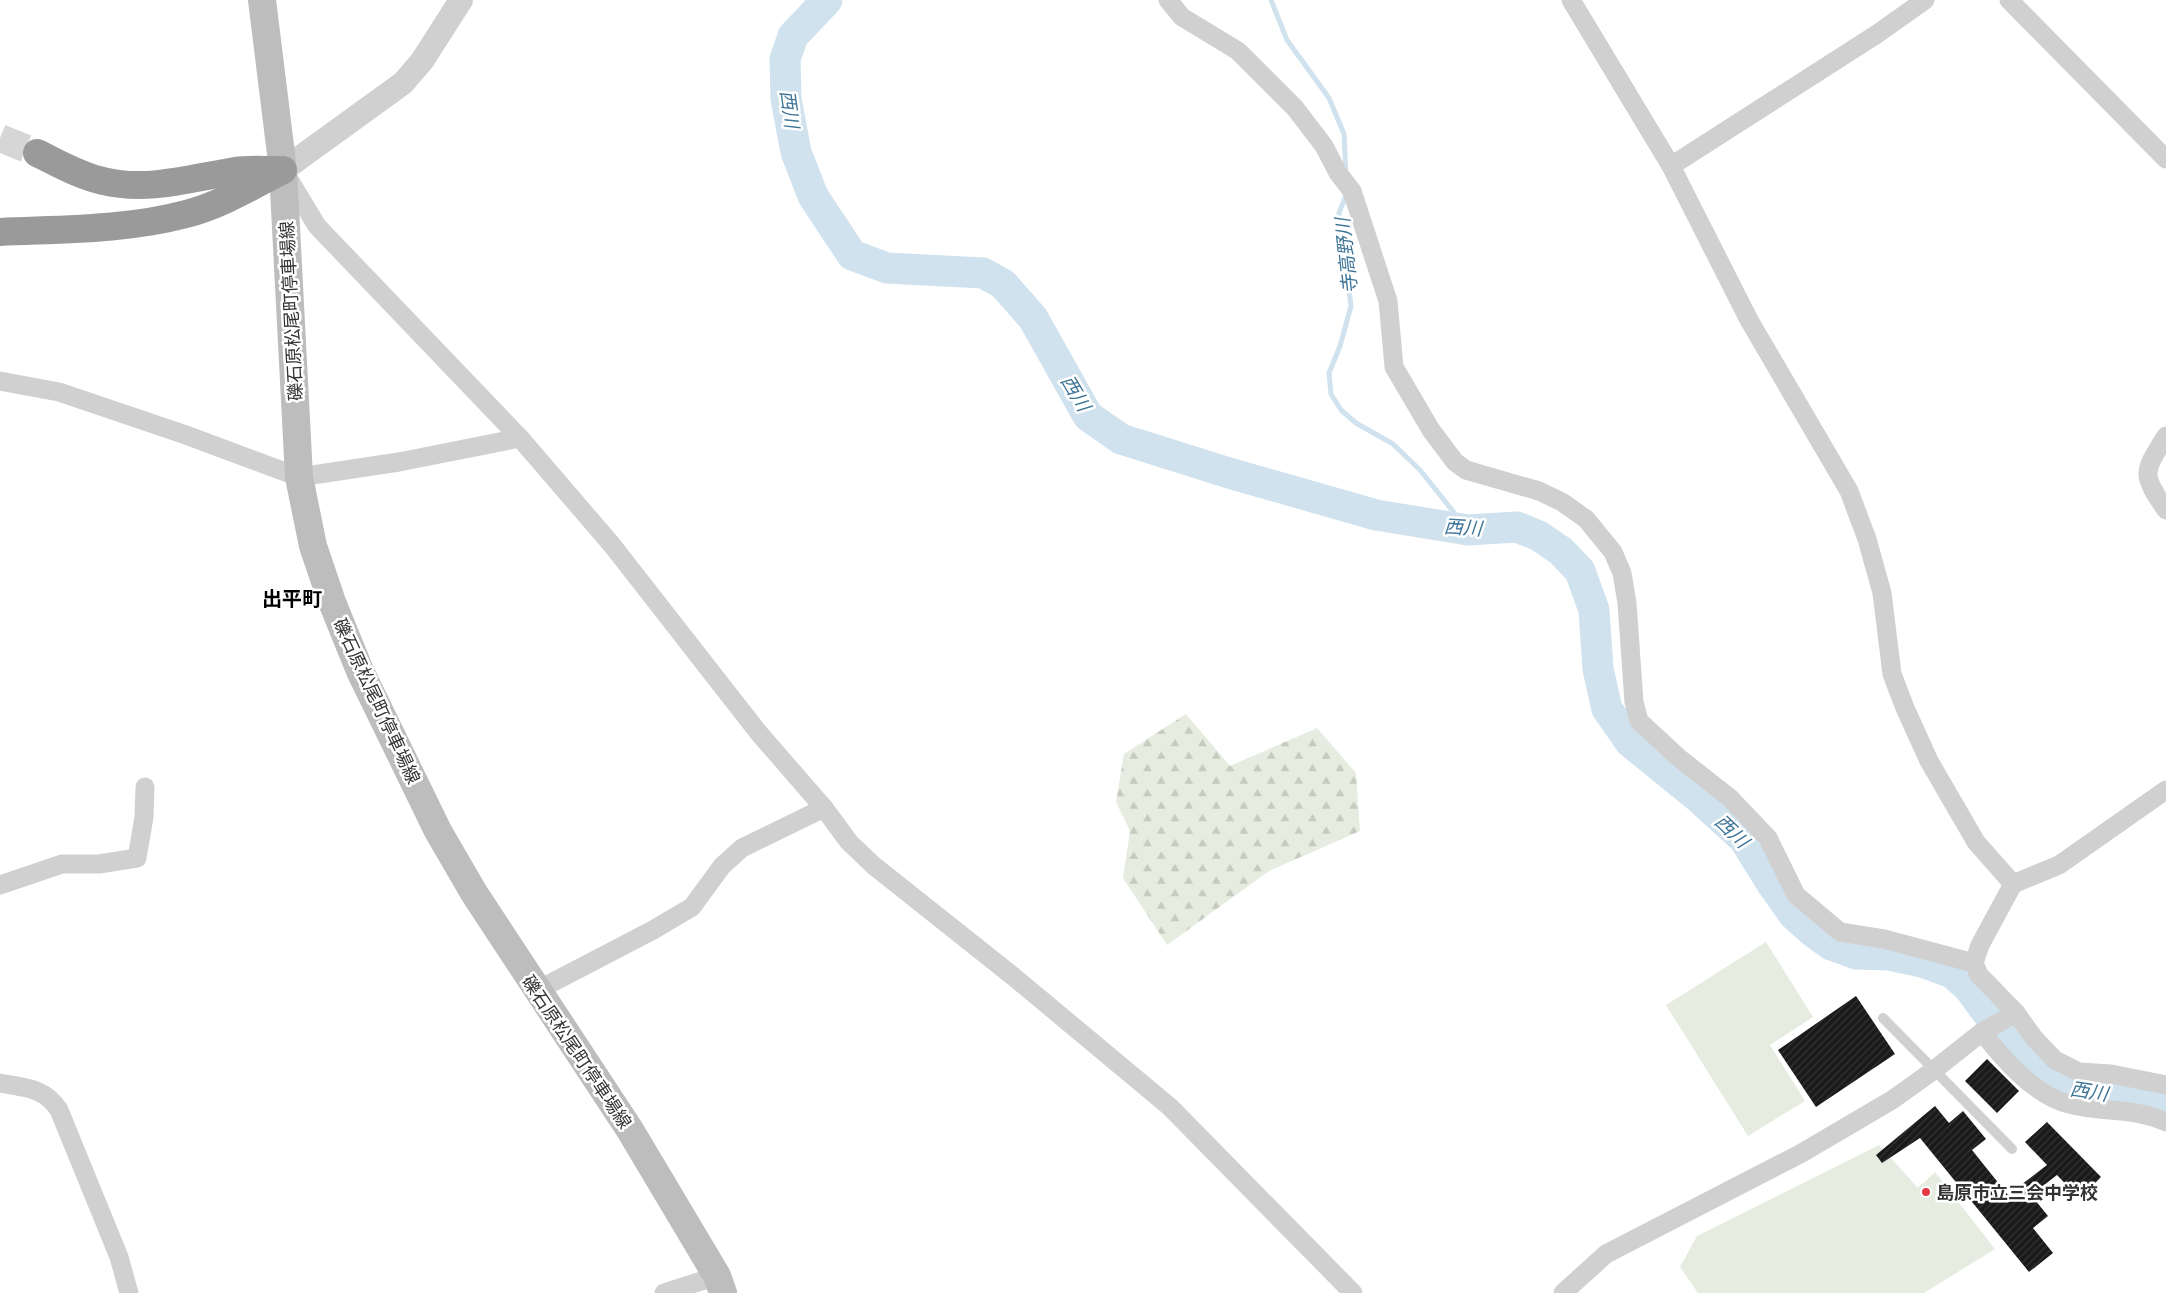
<svg xmlns="http://www.w3.org/2000/svg" width="2166" height="1293" viewBox="0 0 2166 1293" font-family="'Archivo Narrow','Noto Sans JP',sans-serif">
  <style>
    .forest { fill: url(#forest-firs) }
    .pitch { fill: #e6ecdf }
    .lines { fill: none; stroke-linecap: round; stroke-linejoin: round }
    .stream { stroke: #cfe2ee; stroke-width: 5 }
    .river { stroke: #cfe2ee; stroke-width: 31 }
    .building { fill: url(#building-hatch) }
    .motorway-tunnel { stroke: #d6d6d6; stroke-width: 28; stroke-dasharray: 28 14; stroke-linecap: butt }
    .service { stroke: #d0d0d0; stroke-width: 10 }
    .minor { stroke: #d0d0d0; stroke-width: 19 }
    .tertiary { stroke: #d0d0d0; stroke-width: 24 }
    .secondary { stroke: #bdbdbd; stroke-width: 28 }
    .motorway { stroke: #9a9a9a; stroke-width: 28 }
    .poi-dot { fill: #e63946; stroke: #fff; stroke-width: 2 }
    .labels { text-anchor: middle; dominant-baseline: central; stroke-width: 5; stroke-linejoin: round; paint-order: stroke }
    .street-label { font-size: 18px; fill: #333; stroke: #fff }
    .poi-label { font-size: 18px; font-weight: bold; fill: #333; stroke: #fff; text-anchor: start }
    .water-label { font-size: 19px; font-style: italic; fill: #3f7597; stroke: #fff }
    .quarter-label { font-size: 20px; font-weight: bold; fill: #000; stroke: #fff }
  </style>
  <defs>
    <pattern id="forest-firs" width="22" height="20" patternUnits="userSpaceOnUse" patternTransform="scale(1.25)"><rect width="22" height="20" fill="#e6ecdf"/><path d="M5 1l3.5 6h-7zM16 11l3.5 6h-7z" fill="#c6cbc0"/></pattern>
    <pattern id="building-hatch" width="6" height="6" patternUnits="userSpaceOnUse" patternTransform="scale(1.25)"><rect width="6" height="6" fill="#1a1a1a"/><path d="M-1 1l2-2M0 6l6-6M5 7l2-2" fill="none" stroke="#333"/></pattern>
  </defs>
  <rect width="100%" height="100%" fill="#fff"/>
  <path class="forest" d="M1186 714 1230 766 1317 728 1356 773 1360 831 1269 871 1167 945 1123 878 1130 831 1116 802 1124 754Z"/>
  <g class="pitch">
    <path d="M1766 942 1813 1017 1770 1045 1805 1101 1748 1136 1666 1005Z"/>
    <path d="M1879 1145 1918 1188 1935 1172 1995 1249 1924 1293H1698L1680 1267 1697 1236Z"/>
  </g>
  <g class="lines">
    <g class="stream">
      <path d="M1271 0 1287 40 1329 98 1344 134 1346 175"/>
      <path d="M1347 193 1339 213 1351 306 1340 346 1329 373 1331 394 1341 410 1356 423 1393 444 1420 470 1468 530"/>
    </g>
    <path class="river" d="M827 0 793 36 785 59 786 99 796 152 813 196 852 255 887 268 983 273 1003 284 1033 318 1088 416 1121 439 1229 473 1376 515 1468 530 1517 527 1539 536 1561 551 1580 571 1594 610 1598 669 1607 709 1630 742 1699 798 1744 839 1772 884 1794 915 1813 932 1831 945 1856 954 1889 955 1922 962 1952 973 1969 988 1985 1010 2038 1071 2061 1087 2121 1096 2166 1109"/>
  </g>
  <g class="building">
    <path d="M1856 996 1895 1054 1816 1107 1778 1050Z"/>
    <path d="M1987 1059 2019 1091 1997 1113 1965 1081Z"/>
    <path d="M1935 1106 1949 1123 1963 1111 1986 1139 1972 1150 2008 1195 2047 1165 2025 1142 2047 1122 2101 1177 2080 1199 2057 1175 2031 1195 2048 1216 2033 1228 2053 1253 2029 1272 1920 1138 1882 1163 1876 1155Z"/>
  </g>
  <g class="lines">
    <path class="motorway-tunnel" d="M0 138 37 153"/>
    <path class="service" d="M1883 1018 2012 1149"/>
    <g class="minor">
      <path d="M1168 0 1182 17 1238 51 1295 108 1324 146 1338 173 1352 191 1388 301 1394 367 1431 430 1455 462 1466 470 1539 491 1562 502 1586 519 1613 552 1622 573 1627 603 1634 702 1639 721 1679 758 1730 798 1768 838 1796 895 1840 932 1884 939 1974 963"/>
      <path d="M1571 0 1671 166 1749 320 1849 491 1867 539 1882 593 1892 674 1905 708 1929 761 1976 842 2013 884"/>
      <path d="M2009 0 2166 159"/>
      <path d="M1671 166 1877 34 1925 0"/>
      <path d="M285 173 317 226 520 438 612 545 758 732 824 808 849 842 873 865 1014 977 1170 1107 1353 1293"/>
      <path d="M0 381 59 392 186 435 299 477 399 462 520 438"/>
      <path d="M2166 436C2143 473 2141 473 2166 510"/>
      <path d="M2166 790 2059 865 2013 884 1980 945 1974 963 1979 975 2016 1013 2034 1038 2055 1060 2079 1072 2111 1074 2166 1085"/>
      <path d="M0 885 62 864H99L137 858 144 817 145 787"/>
      <path d="M536 991 653 930 692 907 722 866 742 848 824 808"/>
      <path d="M1982 1032C2003 1059 2034 1095 2069 1104 2102 1113 2134 1107 2166 1122"/>
      <path d="M0 1083C25 1088 44 1087 59 1110L119 1257 129 1293"/>
      <path d="M664 1293 717 1276"/>
      <path d="M1563 1293 1606 1254 1800 1154 1892 1100 1934 1070 1982 1032 2016 1013"/>
    </g>
    <path class="tertiary" d="M283 170 403 83 422 61 461 0"/>
    <path class="secondary" d="M262 0 283 170 299 477 313 546 332 602 360 671 438 831 474 893 630 1130 717 1276 723 1293"/>
    <g class="motorway">
      <path d="M37 153C58 163 80 176 103 181 148 192 191 178 235 171 248 169 263 170 277 170"/>
      <path d="M0 232C62 229 126 230 186 214 221 205 252 186 283 170"/>
    </g>
  </g>
  <circle class="poi-dot" cx="1926" cy="1192" r="5"/>
  <g class="labels">
    <g class="street-label">
      <text transform="translate(291 311) rotate(-93)">礫石原松尾町停車場線</text>
      <text transform="translate(377 701) rotate(65)">礫石原松尾町停車場線</text>
      <text transform="translate(577 1052) rotate(56)">礫石原松尾町停車場線</text>
    </g>
    <g class="poi-label">
      <text x="1936" y="1192">島原市立三会中学校</text>
    </g>
    <g class="water-label">
      <text transform="translate(790 109) rotate(82)">西川</text>
      <text transform="translate(1346 256) rotate(-96)">寺高野川</text>
      <text transform="translate(1076 393) rotate(59)">西川</text>
      <text transform="translate(1463 527) rotate(4)">西川</text>
      <text transform="translate(1732 831) rotate(44)">西川</text>
      <text transform="translate(2089 1091) rotate(9)">西川</text>
    </g>
    <g class="quarter-label">
      <text x="292" y="598">出平町</text>
    </g>
  </g>
</svg>
